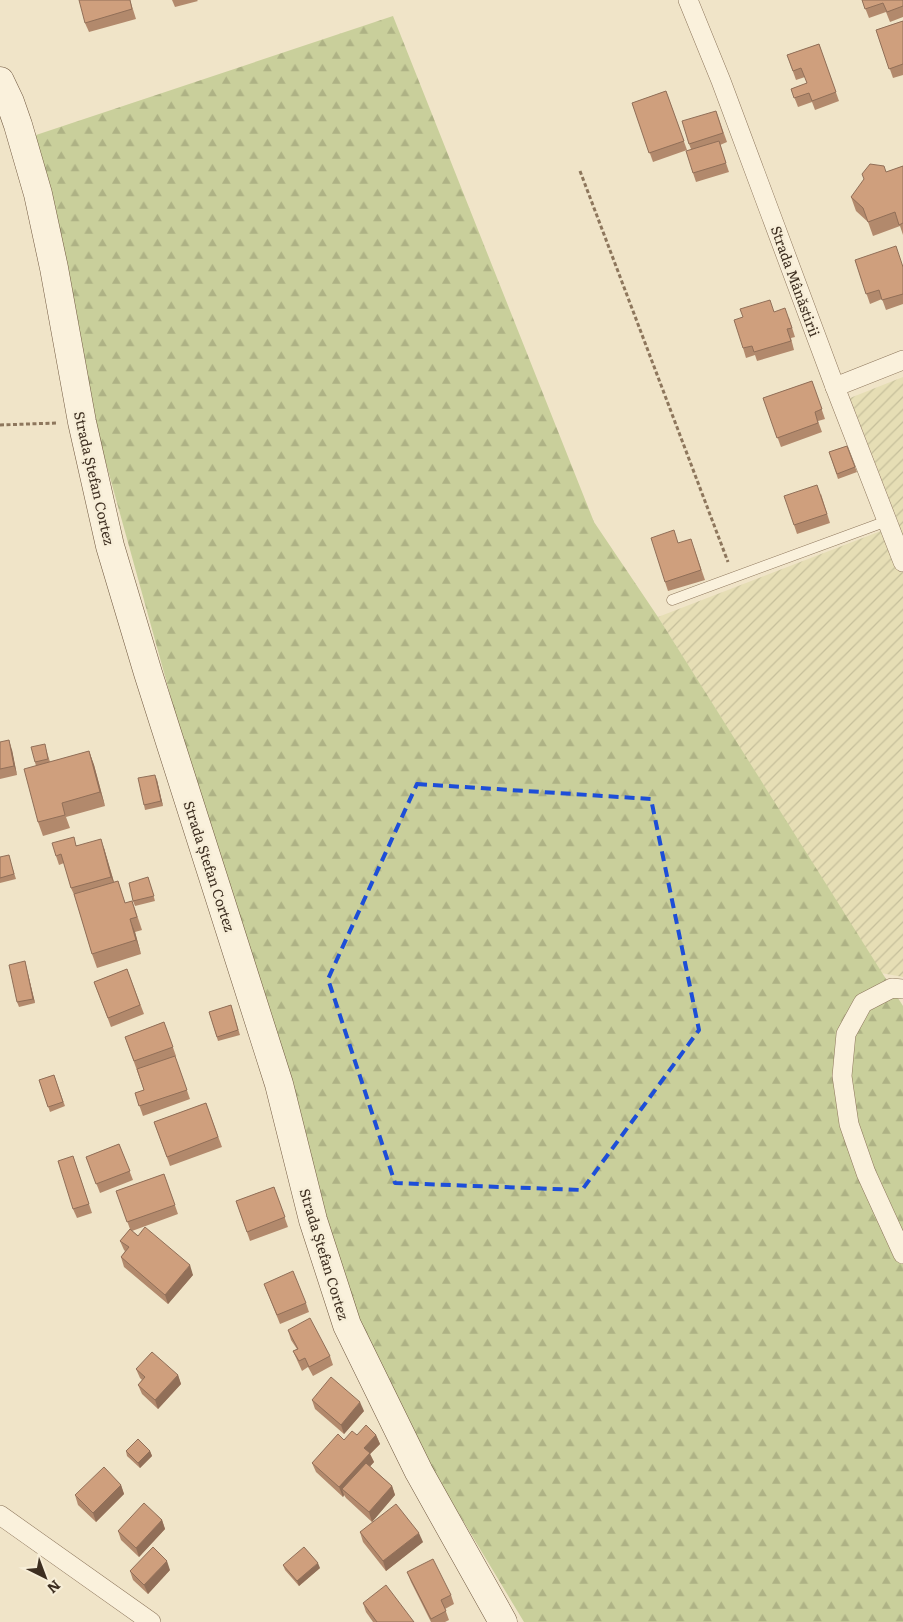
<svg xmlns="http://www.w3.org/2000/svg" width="903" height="1622" viewBox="0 0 903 1622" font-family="Literata,serif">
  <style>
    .farmland { fill: url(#farmland-furrows) }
    .forest { fill: url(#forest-firs) }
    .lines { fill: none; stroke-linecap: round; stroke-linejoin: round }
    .lane-casing { stroke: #8d765c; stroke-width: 11 }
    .street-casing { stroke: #8d765c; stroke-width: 20 }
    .secondary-casing { stroke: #6f573f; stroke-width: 29 }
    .path { stroke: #8d765c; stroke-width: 3; stroke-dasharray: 4 2.5; stroke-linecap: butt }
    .lane { stroke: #faf1dc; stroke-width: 10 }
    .street { stroke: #faf1dc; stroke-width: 19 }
    .secondary { stroke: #faf1dc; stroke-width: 28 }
    .wall { fill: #b2896c }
    .shaded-wall { fill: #916f58 }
    .building { fill: #cf9f7d; stroke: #916f58 }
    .marked { fill: none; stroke: #1d4ed8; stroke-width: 4; stroke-dasharray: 10 6; stroke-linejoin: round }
    .labels { text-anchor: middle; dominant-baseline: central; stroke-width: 5; stroke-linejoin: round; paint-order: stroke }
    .street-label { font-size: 14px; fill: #3d2e20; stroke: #f7eed8 }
  </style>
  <defs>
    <pattern id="farmland-furrows" width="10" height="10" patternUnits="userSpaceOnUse" patternTransform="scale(1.25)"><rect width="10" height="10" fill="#e6deb5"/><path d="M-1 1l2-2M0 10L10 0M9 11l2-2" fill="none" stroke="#c6bf9b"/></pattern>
    <pattern id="forest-firs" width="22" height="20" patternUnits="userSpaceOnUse" patternTransform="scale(1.25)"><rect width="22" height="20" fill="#c9cf9b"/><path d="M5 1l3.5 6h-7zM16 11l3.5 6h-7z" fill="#aeb285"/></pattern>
  </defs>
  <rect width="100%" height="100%" fill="#f0e4c8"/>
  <path class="farmland" d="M903 377V977L881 973 658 617 899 524 850 398Z"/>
  <path class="forest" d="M393 16 594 522 658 617 903 1006V1622H524L344 1323 88 398 24 139Z"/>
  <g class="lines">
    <defs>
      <path id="lane" d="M672 600 887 521"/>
      <g id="street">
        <path d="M688 0 721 81 835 387 903 562"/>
        <path d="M835 387 903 360"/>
        <path d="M903 989 892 988 863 1003 846 1034 842 1076 849 1124 866 1173 903 1254"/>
        <path d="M0 1515 151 1622"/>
      </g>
      <path id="secondary" d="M0 81 10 102 18 125 38 194 54 268 82 422 110 546 148 673 279 1084 313 1220 347 1325 419 1472 503 1622"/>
    </defs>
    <use href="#lane" class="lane-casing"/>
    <use href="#street" class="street-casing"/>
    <use href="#secondary" class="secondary-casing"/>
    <g class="path">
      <path d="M580 171 728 562"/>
      <path d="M0 425 56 423"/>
    </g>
    <use href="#lane" class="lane"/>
    <use href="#street" class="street"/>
    <use href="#secondary" class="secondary"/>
  </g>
  <g class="wall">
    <path d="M130 0 136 19 89 32 85 23Z"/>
    <path d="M172 0H197L198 1 175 7Z"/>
    <path d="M862 0H903V17L890 22 886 12 869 18Z"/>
    <path d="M903 21V75L893 78 876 30Z"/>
    <path d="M819 44 839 101 815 110 812 102 798 107 791 89 807 83 805 77 796 80 787 55Z"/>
    <path d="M666 91 687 150 653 162 632 103Z"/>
    <path d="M716 111 727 142 720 145 729 172 696 182 693 173 691 149 689 144Z"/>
    <path d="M903 166V235L900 226 873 236 868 222 856 211 851 197 886 172Z"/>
    <path d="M855 260 903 266V304L886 310 882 299 870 304Z"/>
    <path d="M774 312 789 318 795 337 791 338 794 350 757 361 755 355 746 358 743 348Z"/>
    <path d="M812 381 825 419 818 421 822 432 781 447 763 398Z"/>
    <path d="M847 446 857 472 838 479 829 452Z"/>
    <path d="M821 494 830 523 797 534 794 525Z"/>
    <path d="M678 543 694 548 705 580 668 591 665 582Z"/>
    <path d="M0 742 12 750 17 775 0 779Z"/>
    <path d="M46 749 50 762 89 751 94 765 105 806 66 817 70 828 43 836 38 822 36 766 35 762Z"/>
    <path d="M157 780 163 806 145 810 144 805Z"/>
    <path d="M77 845 104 848 114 882 118 881 125 903 132 901 137 915 142 930 135 932 141 954 97 968 92 954 75 897 71 888 64 863 59 865 56 856Z"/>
    <path d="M0 857 10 860 16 879 0 883Z"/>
    <path d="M148 877 155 901 135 906 133 901Z"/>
    <path d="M25 961 35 1003 19 1007 17 1002Z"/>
    <path d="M127 969 144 1014 111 1027 94 982Z"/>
    <path d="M231 1005 240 1035 218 1041 209 1012Z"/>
    <path d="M164 1022 176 1056H175L190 1099 143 1116 135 1093 144 1090 125 1037Z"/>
    <path d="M54 1075 65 1106 50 1112 39 1080Z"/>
    <path d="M206 1103 222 1147 170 1166 154 1122Z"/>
    <path d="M119 1144 133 1180 100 1193 86 1157Z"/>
    <path d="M73 1156 92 1213 77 1218 73 1209Z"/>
    <path d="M164 1174 178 1214 132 1231 193 1275 168 1304 124 1267 121 1257 125 1251 124 1250 120 1241 130 1229 116 1191Z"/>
    <path d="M274 1187 288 1227 250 1241 236 1201Z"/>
    <path d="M264 1284 306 1303 309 1312 280 1324Z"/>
    <path d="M288 1330 330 1356 333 1365 313 1376 308 1367 302 1371 297 1360 293 1351 297 1349 291 1340Z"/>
    <path d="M136 1369 178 1375 181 1384 158 1409 142 1394 138 1385 142 1380 140 1378Z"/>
    <path d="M312 1400 364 1411 344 1434 315 1409Z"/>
    <path d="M357 1435H376L380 1444 370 1454 374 1462 370 1466 392 1486 395 1495 372 1522 346 1498 344 1495 343 1497 316 1472 312 1463 344 1440Z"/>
    <path d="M126 1451H150L152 1456 140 1468 127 1456Z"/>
    <path d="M121 1485 124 1494 96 1522 78 1505 75 1495Z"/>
    <path d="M162 1520 165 1529 139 1557 121 1540 118 1531Z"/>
    <path d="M360 1532 423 1542 386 1571 363 1542Z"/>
    <path d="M283 1565 320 1568 299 1586 285 1570Z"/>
    <path d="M170 1570 148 1594 133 1580 130 1571Z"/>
    <path d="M407 1572 451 1595 454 1604 445 1609 449 1620 445 1622H431L411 1582Z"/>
    <path d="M363 1603 414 1622H373L366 1612Z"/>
  </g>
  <g class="shaded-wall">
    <path d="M9 740 12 750 17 775 14 766Z"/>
    <path d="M89 751 94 765 105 806 100 792Z"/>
    <path d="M155 775 157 780 163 806 161 801Z"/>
    <path d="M101 839 104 848 115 886 111 877Z"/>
    <path d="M130 919 135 932 141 954 136 940Z"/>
    <path d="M25 961 26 966 35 1003 33 999Z"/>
    <path d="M190 1265 193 1275 168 1304 165 1295Z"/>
    <path d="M178 1375 181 1384 158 1409 155 1400Z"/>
    <path d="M360 1402 364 1411 344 1434 341 1425Z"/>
    <path d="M376 1435 380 1444 370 1454 374 1462 346 1493 342 1489 344 1495 343 1497 339 1487 364 1448Z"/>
    <path d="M150 1451 152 1456 140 1468 138 1463Z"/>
    <path d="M121 1485 124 1494 96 1522 93 1513Z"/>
    <path d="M392 1486 395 1495 372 1522 369 1512Z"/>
    <path d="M162 1520 165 1529 139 1557 136 1548Z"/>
    <path d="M419 1533 423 1542 386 1571 383 1561Z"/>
    <path d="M167 1561 170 1570 148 1594 144 1585Z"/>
    <path d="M318 1563 320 1568 299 1586 297 1581Z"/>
  </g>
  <g class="building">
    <path d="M79 0H130L132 9 85 23Z"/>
    <path d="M862 0H903V6L887 12 883 3 865 9Z"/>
    <path d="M903 21V64L889 69 876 30Z"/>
    <path d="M819 44 836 92 812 101 809 93 794 98 791 89 807 83 801 68 793 71 787 55Z"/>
    <path d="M666 91 684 141 649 153 632 103Z"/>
    <path d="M716 111 723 133 689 144 682 121Z"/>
    <path d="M719 141 726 163 693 173 686 151Z"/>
    <path d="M870 164 884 166 886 172 903 166V223L899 225 895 212 868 222 863 208 851 197 864 179 862 174Z"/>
    <path d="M896 246 903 267V294L882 300 879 290 866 294 855 260Z"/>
    <path d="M770 300 774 312 785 308 792 328 787 329 791 341 754 352 752 346 743 348 734 320 743 317 740 309Z"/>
    <path d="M812 381 822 409 815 412 818 423 777 438 763 398Z"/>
    <path d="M847 446 855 467 837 474 829 452Z"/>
    <path d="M817 485 827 514 794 525 784 496Z"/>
    <path d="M674 530 678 543 691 539 701 570 665 582 651 538Z"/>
    <path d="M9 740 14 766 0 769V742Z"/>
    <path d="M45 744 48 759 35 762 31 747Z"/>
    <path d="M89 751 100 792 62 803 65 815 38 822 24 769Z"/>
    <path d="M155 775 161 801 144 805 138 778Z"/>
    <path d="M74 837 76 846 101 839 111 877 71 888 61 854 56 856 52 843Z"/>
    <path d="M9 855 14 874 0 878V857Z"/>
    <path d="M148 877 154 896 133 901 129 883Z"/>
    <path d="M118 881 125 903 132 901 137 917 130 919 136 940 92 954 74 894Z"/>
    <path d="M25 961 33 999 17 1002 9 965Z"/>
    <path d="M127 969 140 1005 108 1018 94 982Z"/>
    <path d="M231 1005 238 1030 217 1037 209 1012Z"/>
    <path d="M164 1022 173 1047 134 1061 125 1037Z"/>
    <path d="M175 1056 187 1090 139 1106 135 1093 144 1090 137 1069Z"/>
    <path d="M54 1075 63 1102 48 1107 39 1080Z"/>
    <path d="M206 1103 218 1137 167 1157 154 1122Z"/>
    <path d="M119 1144 130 1171 96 1184 86 1157Z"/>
    <path d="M73 1156 89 1204 73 1209 58 1161Z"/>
    <path d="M164 1174 175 1205 127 1222 116 1191Z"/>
    <path d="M274 1187 285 1217 247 1232 236 1201Z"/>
    <path d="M145 1227 190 1265 165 1295 121 1257 129 1247 120 1241 130 1229 138 1236Z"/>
    <path d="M293 1271 306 1303 277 1315 264 1284Z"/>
    <path d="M310 1318 330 1356 309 1367 305 1358 299 1361 293 1351 298 1349 288 1330Z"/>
    <path d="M152 1352 178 1375 155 1400 138 1385 145 1377 136 1369Z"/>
    <path d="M331 1377 360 1402 341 1425 312 1400Z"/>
    <path d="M366 1425 376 1435 364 1448 370 1453 339 1487 312 1463 338 1434 344 1440 352 1431 357 1435Z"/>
    <path d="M138 1439 150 1451 138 1463 126 1451Z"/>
    <path d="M366 1463 392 1486 369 1512 342 1489Z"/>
    <path d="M104 1467 121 1485 93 1513 75 1495Z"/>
    <path d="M144 1503 162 1520 136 1548 118 1531Z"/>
    <path d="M396 1504 419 1533 383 1561 360 1532Z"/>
    <path d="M153 1547 167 1561 144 1585 130 1571Z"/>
    <path d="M304 1547 318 1563 297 1581 283 1565Z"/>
    <path d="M433 1559 451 1595 441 1600 446 1611 431 1619 407 1572Z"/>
    <path d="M386 1585 414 1622H377L363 1603Z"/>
  </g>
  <path class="marked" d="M417 784 651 799 699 1030 582 1190 395 1183 328 979Z"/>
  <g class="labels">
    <g class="street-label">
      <text transform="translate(796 281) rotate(70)">Strada Mânăstirii</text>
      <text transform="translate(95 478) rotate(77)">Strada Ștefan Cortez</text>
      <text transform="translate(210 866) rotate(72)">Strada Ștefan Cortez</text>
      <text transform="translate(325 1254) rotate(73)">Strada Ștefan Cortez</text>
    </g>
  </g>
  <g transform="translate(45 1577) rotate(138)" stroke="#f7eed8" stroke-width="4" paint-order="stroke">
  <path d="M0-4L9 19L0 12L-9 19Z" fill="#3d2e20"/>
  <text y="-8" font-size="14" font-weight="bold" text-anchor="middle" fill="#3d2e20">N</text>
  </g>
</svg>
